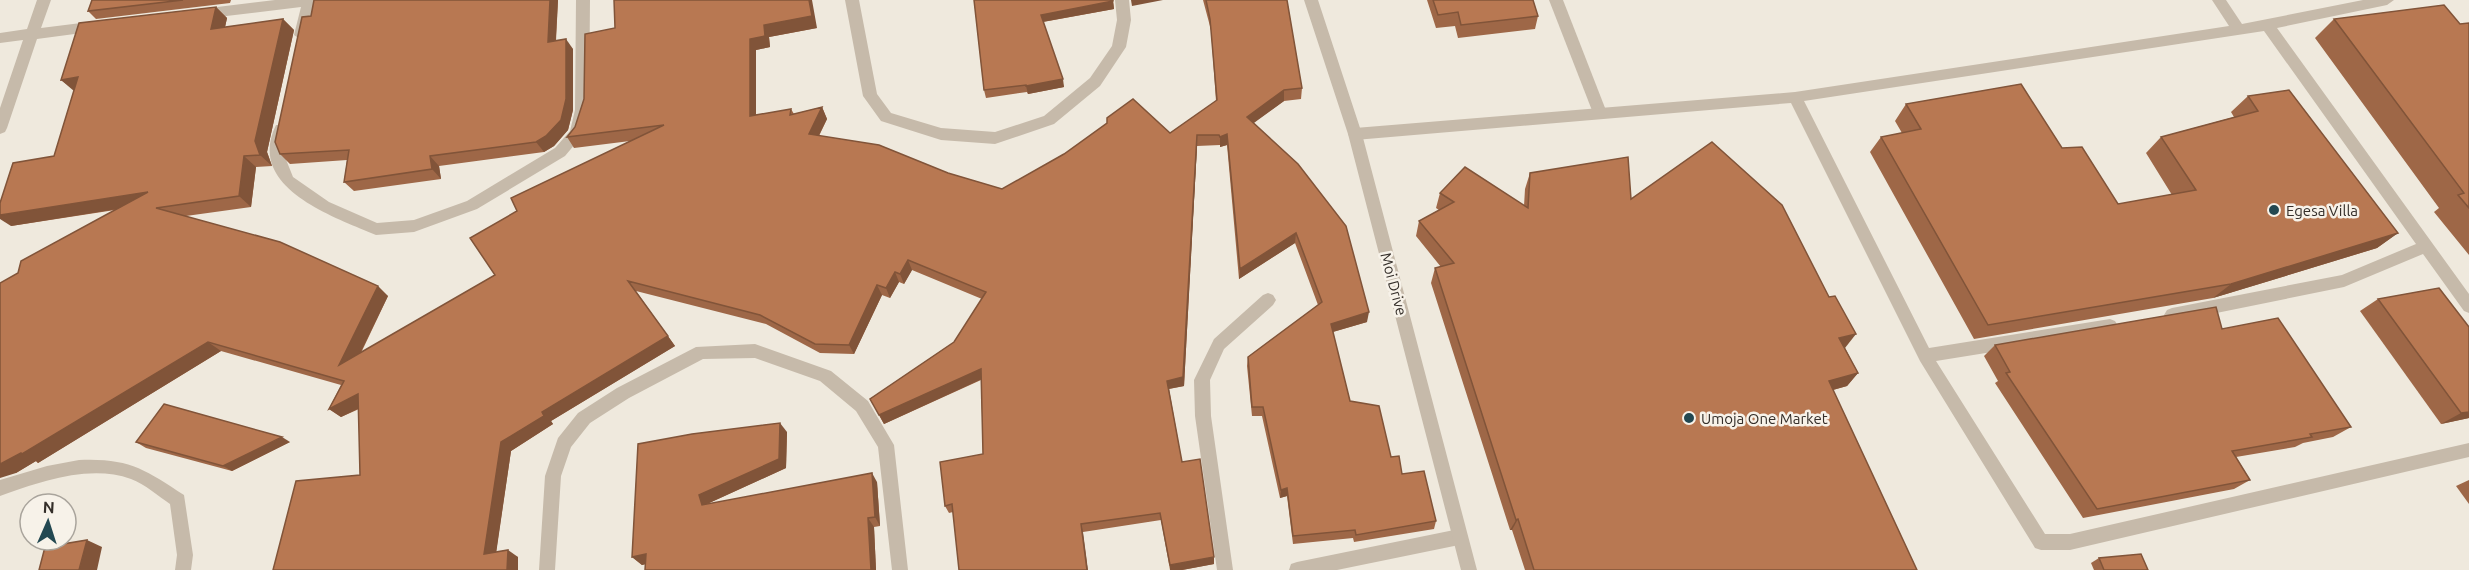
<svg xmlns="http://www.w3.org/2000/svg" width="2469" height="570" viewBox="0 0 2469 570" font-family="Ubuntu,sans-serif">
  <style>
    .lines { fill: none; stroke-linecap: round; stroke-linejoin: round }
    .service { fill: #c6baaa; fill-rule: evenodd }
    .minor { fill: #c6baaa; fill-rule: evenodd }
    .tertiary { fill: #c6baaa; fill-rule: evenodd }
    .wall { fill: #9e6747 }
    .shaded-wall { fill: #815439 }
    .building { fill: #b87852; stroke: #815439; stroke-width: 1.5 }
    .poi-dot { fill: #234851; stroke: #f7f2e9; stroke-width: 2 }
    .labels { text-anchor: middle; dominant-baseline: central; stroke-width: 5; stroke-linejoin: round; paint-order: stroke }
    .poi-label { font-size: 15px; fill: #342e29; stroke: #f7f2e9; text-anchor: start }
    .street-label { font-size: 15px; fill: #342e29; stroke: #f7f2e9 }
  </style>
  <rect width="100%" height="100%" fill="#efe9dd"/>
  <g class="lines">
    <g class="service">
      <path d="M1549 0H1563L1607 113 1605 117 1600 119 1593 113Z"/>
      <path d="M1268 293 1273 295 1276 300 1273 305 1224 349 1210 380 1211 416 1233 570H1217L1195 416 1194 380 1214 339 1263 295Z"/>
    </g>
    <g class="minor">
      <path d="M37 0H51L41 28 97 21 104 26 97 31 37 39 7 128 5 132 0 134V108L23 40 0 43V33L27 29Z"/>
      <path d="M275 0H324L322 4 314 5 306 39 301 40 294 35 301 7 201 19 194 14 201 9Z"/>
      <path d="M576 0H590L589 110 581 137 565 156 477 209 414 232 376 235 371 233C329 215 246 186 276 125H286L288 129 283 152 293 177 329 202 377 223 414 220 467 201 555 148 570 131 575 110Z"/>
      <path d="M845 0H859L877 94 891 113 941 128 995 132 1044 116 1090 78 1112 46 1117 20 1115 0H1129L1131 20 1126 47 1100 86 1054 124 995 144 941 140 881 121 863 96Z"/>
      <path d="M2212 0H2226L2242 24 2363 0H2394L2387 5 2277 28 2469 294V313L2464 311 2423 254 2344 287 2172 322 2167 320 2164 315 2167 310 2172 308 2342 275 2416 244 2264 31 1804 101 1929 348 2110 319 2115 321 2118 326 2115 331 2110 333 1936 361 2045 534H2070L2469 443V457L2070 550H2041L2035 548 1920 361 1791 103 1355 140 1350 138 1348 134 1350 130 1355 128 1795 92 2229 26Z"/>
      <path d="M755 344 831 371 868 401 894 445 908 570H892L878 447 856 411 820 381 755 358 703 359 629 398 590 423 571 447 561 476 555 570H539L545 476 558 438 578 413 617 388 696 347Z"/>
      <path d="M79 460C129 458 144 469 184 495L193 555 191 570H175L177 555 170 504C158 496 145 484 131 479 89 464 40 482 0 496V480L47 466Z"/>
      <path d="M1459 529 1465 531 1467 537 1465 543 1459 545 1337 570H1289L1291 564 1297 562Z"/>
    </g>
    <path class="tertiary" d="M1304 0H1318L1362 134 1477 570H1461L1348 134Z"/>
  </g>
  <g class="wall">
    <path d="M92 0H231L230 3 96 19 88 11Z"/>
    <path d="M558 0 556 41 573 49V110L568 130 554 146 544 152 439 166 441 179 354 191 344 182 347 160 290 164 280 154Z"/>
    <path d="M974 0H1113L1114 9 1043 22 1064 87 1028 94 1027 92 986 98 984 90Z"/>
    <path d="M1203 0H1287L1302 88 1301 99 1284 101 1253 123 1367 322 1333 332 1350 401 1391 457 1402 474 1436 521 1434 529 1354 542 1353 538 1293 544 1287 496 1280 498 1262 416H1252L1247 366 1248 357 1318 305 1295 243 1239 279 1227 145 1220 147V145L1197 146 1184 386 1169 389 1182 462 1214 564 1182 570H1170L1161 520 1083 532 953 512 949 513 945 506 983 454 981 380 884 424 870 399 954 342 982 299 912 270 904 284 899 282 890 298 882 295 854 354 820 353 766 324 636 291 675 346 551 421 553 424 511 451 496 552 518 557V570H273L360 475 359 409 341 417 329 409 341 385 221 351 38 463 36 461 16 473 18 273 115 210 11 226 54 156 74 90 61 80 216 7 227 18 225 27 283 19 294 30 267 152 272 166 256 167 251 207 186 216 388 296 361 353 495 275 517 211 630 141 574 148 567 137 575 127 584 99 585 34 817 28 769 37 770 47 756 50V115L791 109 794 114 822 107 827 119 819 136 948 173 1002 189 1170 133 1216 101 1211 30Z"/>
    <path d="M1427 0H1533L1538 16 1535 29 1458 38 1455 26 1436 28Z"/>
    <path d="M2334 19 2460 24 2469 23V255L2434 212 2439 208 2315 38Z"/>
    <path d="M2248 96 2398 233 2377 248 2213 298 1974 339 1870 152 1881 137 1902 133 1895 121 1906 104 2062 148 2118 204 2172 195 2146 153 2161 137 2234 117 2231 112Z"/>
    <path d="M1530 173 1631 199 1845 348 1858 373 1847 386 1833 390 1917 570H1525L1512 530H1510L1431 283 1435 268 1441 267 1416 236 1419 221 1439 210 1436 208 1440 193 1524 206 1525 189Z"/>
    <path d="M2378 299 2469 418 2441 424 2360 311Z"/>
    <path d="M2222 329 2351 427 2333 437 2303 443 2295 447 2236 457 2250 480 2234 489 2083 518 1995 383 1998 381 1984 356 1995 345Z"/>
    <path d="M787 432 786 468 707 504 877 482 880 526 874 527 876 570H645V564L642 565 632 557Z"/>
    <path d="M136 442H290L232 471 146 448Z"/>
    <path d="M2469 480V504L2456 486Z"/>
    <path d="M2099 558 2148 570H2094L2091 563Z"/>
  </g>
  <g class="shaded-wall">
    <path d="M550 0H558L555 53 548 42Z"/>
    <path d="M809 0H812L817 28 769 37 770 47 756 50V127L750 116V39L764 25Z"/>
    <path d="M1131 0H1163L1132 6Z"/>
    <path d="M1113 1 1114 9 1042 22 1041 15Z"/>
    <path d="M216 7 227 18 222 41 211 29Z"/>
    <path d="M283 19 294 30 267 152 272 166 260 155 255 141Z"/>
    <path d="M566 39 573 49V110L568 130 554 146 544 152 536 142Z"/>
    <path d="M78 77 74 91 61 80Z"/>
    <path d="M1063 79 1064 87 1028 94 1026 86Z"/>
    <path d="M1284 90V101L1247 128V117Z"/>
    <path d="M822 107 827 119 814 145 809 134Z"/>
    <path d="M1227 134V145L1220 147V137Z"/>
    <path d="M1197 135V146L1184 386 1168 389 1167 381Z"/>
    <path d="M244 156 256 167 251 207 239 196Z"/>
    <path d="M430 156 439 166 441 179 432 169Z"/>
    <path d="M148 192 161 202 11 226 0 219V215Z"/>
    <path d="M1296 233 1295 243 1239 279 1240 269Z"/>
    <path d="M2398 233 2377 248 2213 298 2231 284Z"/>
    <path d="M908 260 912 270 904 284 900 274Z"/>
    <path d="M895 272 899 282 890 298 886 288Z"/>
    <path d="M628 281 675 346 551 421 553 424 511 451 495 561 484 554 501 442 542 412Z"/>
    <path d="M877 285 882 295 854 354 849 345Z"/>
    <path d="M378 286 388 296 350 374 339 365Z"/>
    <path d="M1369 312 1367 322 1329 333 1331 324Z"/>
    <path d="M1856 334 1845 348 1828 352 1839 338Z"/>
    <path d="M208 342 221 351 38 463 36 461 16 473 0 478V464Z"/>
    <path d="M981 369 984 378 884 424 879 415Z"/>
    <path d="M1858 373 1847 386 1818 394 1829 381Z"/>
    <path d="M358 394 370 403 341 417 329 409Z"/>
    <path d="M2469 412V418L2441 424 2461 413Z"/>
    <path d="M780 423 787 432 786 468 707 504 702 505 699 495Z"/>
    <path d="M282 437 290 442 232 471 223 466Z"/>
    <path d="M872 473 877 482 880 526 875 517Z"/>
    <path d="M1287 488V496L1280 498 1281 490Z"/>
    <path d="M868 518 874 527 876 570H871Z"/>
    <path d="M1518 519 1512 530H1510L1516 520Z"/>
    <path d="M1081 524 1083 532 1088 570H1087Z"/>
    <path d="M87 540 102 547 97 570H79Z"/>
    <path d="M508 550 518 557V570H507Z"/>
    <path d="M646 554 656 562 642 565 632 557Z"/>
    <path d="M1214 557V564L1182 570H1170V565Z"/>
  </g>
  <g class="building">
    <path d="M92 0H183L88 11Z"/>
    <path d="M314 0H550L548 42 566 39V99L561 120 546 136 536 142 430 156 432 169 344 182 349 150 280 154 275 142 302 17 311 16Z"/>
    <path d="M614 0H809L812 16 764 25 765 36 750 39V116L791 109 790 115 822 107 809 134 879 145 948 173 1002 189 1064 154 1107 123V118L1133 99 1170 133 1217 100 1210 19 1206 0H1287L1302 88 1284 90 1247 117 1298 164 1346 226 1369 312 1331 324 1350 401 1379 406 1391 457 1399 456 1402 474 1424 471 1436 521 1356 535 1355 530 1293 536 1287 488 1281 490 1263 407H1252L1248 357 1322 302 1296 233 1240 269 1227 134 1220 137 1219 135H1197L1183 377 1167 381 1182 462 1200 459 1214 557 1170 565 1160 513 1081 524 1087 570H959L952 504 945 506 940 462 983 454 981 369 879 415 870 399 954 342 986 292 908 260 900 274 895 272 886 288 877 285 849 345 815 344 760 315 628 281 668 336 542 412 544 416 501 442 484 554 508 550 507 570H273L296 481 360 475 358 394 329 409 344 381 208 342 22 454 21 453 0 464V283L18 273 21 261 148 192 0 215V203L13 163 54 156 78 77 61 80 79 23 216 7 211 29 283 19 255 141 260 155 244 156 239 196 156 208 280 242 378 286 339 365 495 275 470 238 517 211 511 198 664 125 567 137 575 127 584 99 585 34 615 28Z"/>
    <path d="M974 0H1113V1L1041 15 1063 79 1026 86V85L984 90Z"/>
    <path d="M1433 0H1533L1538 16 1461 25 1458 12 1438 15Z"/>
    <path d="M2444 5 2460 24 2469 23V208L2458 195 2464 193 2334 19Z"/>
    <path d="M2021 84 2062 148 2082 147 2118 204 2196 190 2161 137 2258 111 2248 96 2289 90 2398 233 2231 284 1988 325 1881 137 1921 129 1906 104Z"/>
    <path d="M1712 142 1782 205 1829 297 1835 296 1856 334 1839 338 1858 373 1829 381 1917 570H1534L1518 519 1516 520 1435 268 1454 263 1419 221 1454 202 1440 193 1465 167 1528 208 1530 173 1628 157 1631 199Z"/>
    <path d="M2439 288 2469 327V412L2461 413 2378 299Z"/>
    <path d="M2216 307 2222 329 2278 318 2351 427 2310 434 2312 437 2232 451 2250 480 2097 509 2006 373 2010 372 1995 345Z"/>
    <path d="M164 404 282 437 223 466 136 442Z"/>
    <path d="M780 423 779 459 699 495 702 505 872 473 875 517 868 518 871 570H645L646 554 632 557 638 444 692 434Z"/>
    <path d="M87 540 79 570H39L45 547Z"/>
    <path d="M2141 554 2148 570H2104L2099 558Z"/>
  </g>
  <g class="poi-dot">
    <circle cx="2274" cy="210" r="6"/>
    <circle cx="1689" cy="418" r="6"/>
  </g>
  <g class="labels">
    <g class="poi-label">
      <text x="2286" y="210">Egesa Villa</text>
      <text x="1701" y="418">Umoja One Market</text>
    </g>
    <g class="street-label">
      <text transform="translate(1394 284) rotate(75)">Moi Drive</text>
    </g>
  </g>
  <g transform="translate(48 522) rotate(3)"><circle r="28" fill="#f7f2e9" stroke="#a9a49c" stroke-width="1.5"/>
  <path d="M0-4.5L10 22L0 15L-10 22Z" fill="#234851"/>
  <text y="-9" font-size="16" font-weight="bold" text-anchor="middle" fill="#342e29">N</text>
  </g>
</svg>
